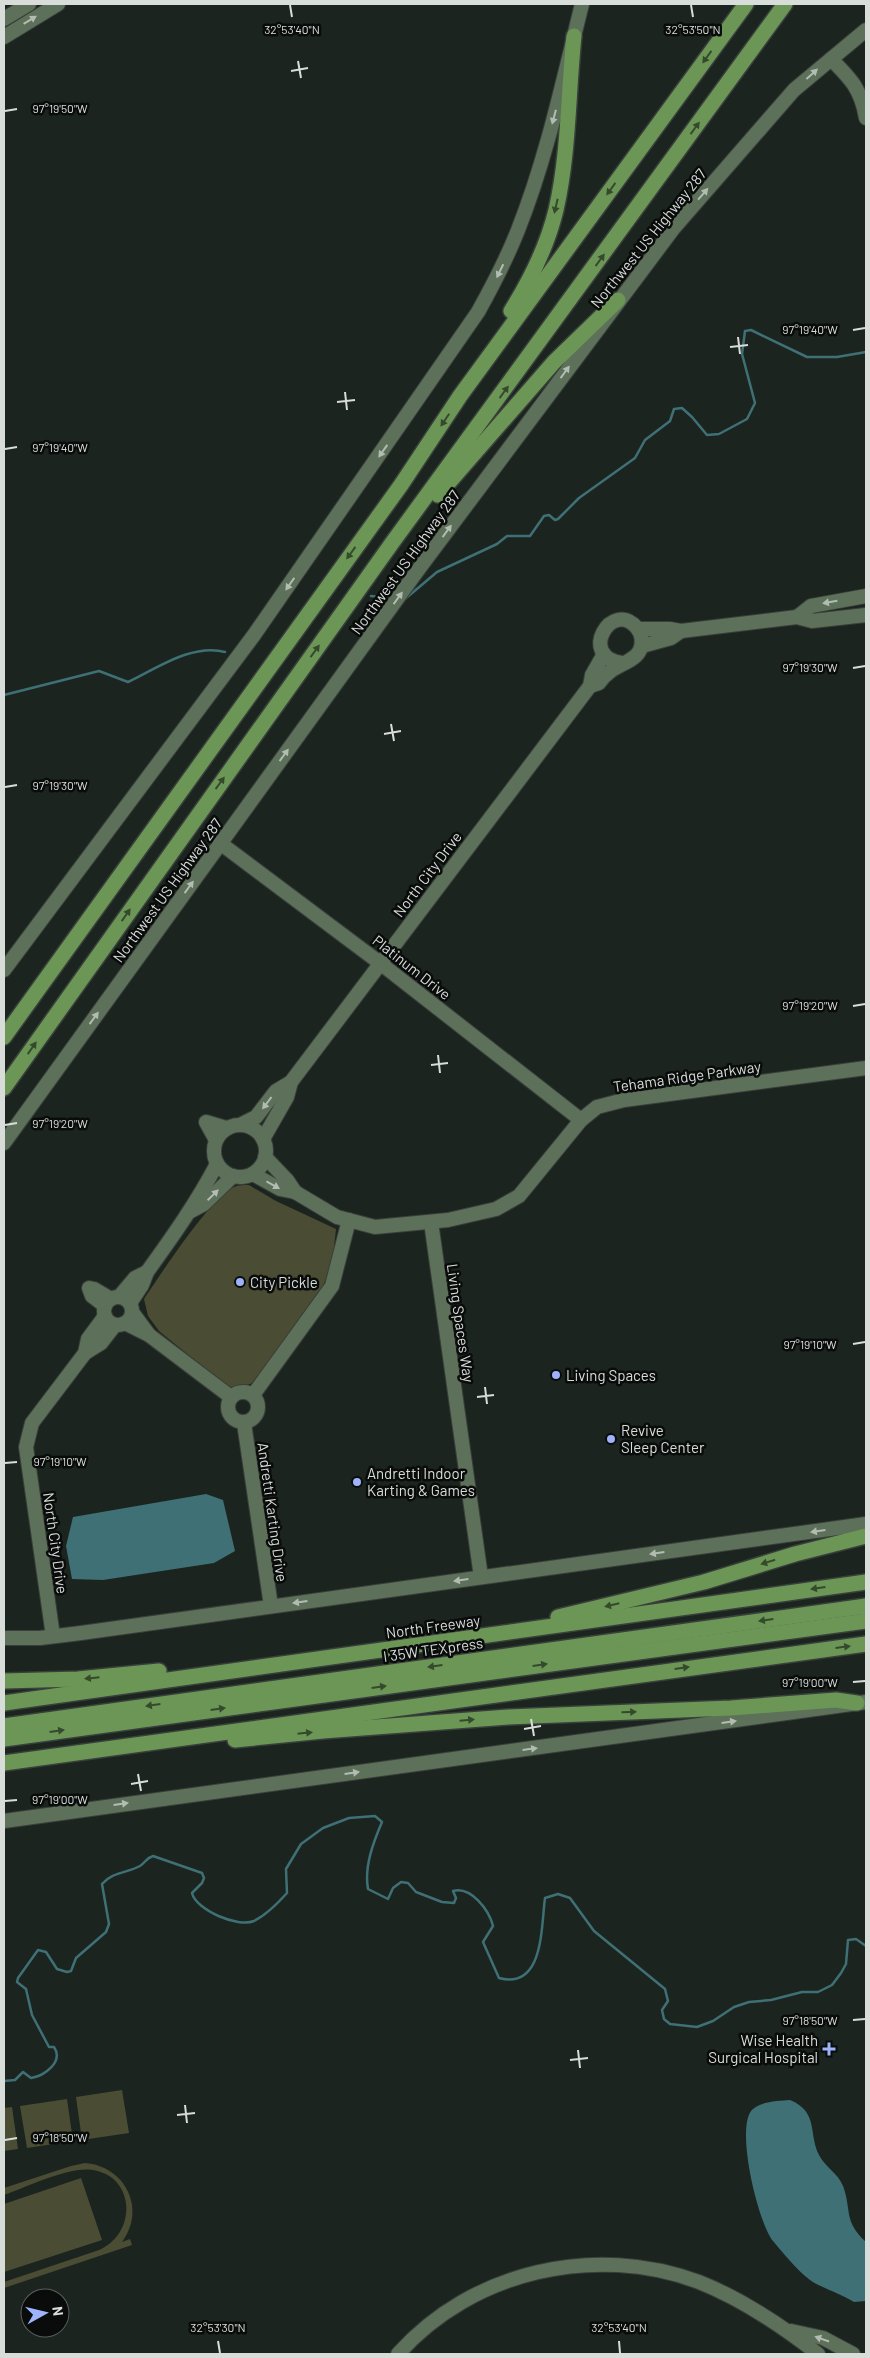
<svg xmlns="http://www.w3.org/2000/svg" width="870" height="2358" viewBox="0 0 870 2358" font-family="Barlow,sans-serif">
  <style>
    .green { fill: #4a4d33 }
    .water { fill: #3e7075 }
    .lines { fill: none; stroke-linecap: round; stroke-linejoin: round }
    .stream { stroke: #3e7075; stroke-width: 2.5 }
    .secondary-casing { stroke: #393f3b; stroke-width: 16 }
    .highway-casing { stroke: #393f3b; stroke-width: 18 }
    .secondary { stroke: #5d7059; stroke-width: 14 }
    .highway { stroke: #6b9656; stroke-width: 15 }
    .oneway { fill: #b3bcb3 }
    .oneway2 { fill: #354a2c }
    .ticks { fill: none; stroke: #d8ddda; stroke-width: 2 }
    .poi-dot { fill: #9fb3fd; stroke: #090c0a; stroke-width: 2 }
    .labels { text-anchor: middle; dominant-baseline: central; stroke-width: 5; stroke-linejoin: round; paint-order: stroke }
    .street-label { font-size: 15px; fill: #d8ddda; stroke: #090c0a }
    .poi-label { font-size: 15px; fill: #d8ddda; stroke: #090c0a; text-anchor: start }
    .ticks-label { font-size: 12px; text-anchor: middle; fill: #d8ddda; stroke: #090c0a; stroke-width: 5; stroke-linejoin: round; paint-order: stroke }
  </style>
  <rect width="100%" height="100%" fill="#1c241f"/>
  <g class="green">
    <path d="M249 1185 276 1201 336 1229 332 1266 316 1301 252 1383 239 1389 227 1386 159 1331 148 1316 144 1299C158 1278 213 1194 234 1187 238 1185 244 1185 249 1185Z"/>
    <path d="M122 2090 129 2133 82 2140 76 2097Z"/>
    <path d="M67 2099 73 2141 27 2148 20 2106Z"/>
    <path d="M12 2107 18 2149 4 2151V2108Z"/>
    <path d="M85 2163C125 2166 147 2209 122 2242L130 2239 132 2245 4 2288V2282L99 2250C137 2234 136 2177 93 2170 69 2166 27 2187 4 2195V2188L71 2166Z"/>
    <path d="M81 2178 102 2240 4 2272V2204Z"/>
  </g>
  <g class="water">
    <path d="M206 1494 223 1500 235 1551 214 1563 103 1580 72 1579 66 1546 73 1517Z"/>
    <path d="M790 2100C819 2112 808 2133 819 2155 825 2167 838 2173 843 2186 852 2210 843 2221 866 2242V2301L854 2302C840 2293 821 2288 810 2280 797 2270 783 2253 773 2241 758 2223 734 2124 753 2109 762 2101 779 2101 790 2100Z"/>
  </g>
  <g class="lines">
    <g class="stream">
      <path d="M371 596 392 598"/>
      <path d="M405 599 437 572 497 544 507 536H530L544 516 549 515 555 520 558 519 579 498 635 458 645 440 670 421 674 409 682 408 692 417 707 435 719 434 747 419 755 403 742 354 745 331 751 330 807 357H837L866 352"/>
      <path d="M4 695 99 671 128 682C156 669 192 643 225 652"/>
      <path d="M4 2081 15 2080 23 2072 31 2078C44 2076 64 2062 54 2047H49L32 2015 26 1989 17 1982 18 1978 38 1950 46 1952 57 1969 67 1972 71 1971 76 1958 106 1932 109 1924 102 1884C112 1872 127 1873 140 1866 145 1863 146 1858 153 1856L202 1873 204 1878 202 1883 192 1893C196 1910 238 1928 254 1921 266 1915 278 1903 287 1893L286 1869 301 1844 323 1828 349 1818 375 1816 382 1822C373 1843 364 1867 368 1889L388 1899 393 1888 401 1882 408 1883 416 1892 442 1902 454 1903 456 1898 453 1891C471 1886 489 1910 493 1926L483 1942 499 1978C544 1990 541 1927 545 1898L558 1894 570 1898 594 1931 665 1989 668 2001 662 2010 664 2019 670 2024 697 2027 713 2021 734 2007 749 2002 771 2000 802 1992H818L832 1985 841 1973 846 1964 848 1940 856 1939 866 1946"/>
    </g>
    <defs>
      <g id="secondary">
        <path d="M4 19 29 4"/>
        <path d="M4 37 58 4"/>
        <path d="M831 59C851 79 861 89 866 118"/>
        <path d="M797 617 811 606 866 596"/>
        <path d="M638 629H670L681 631 671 638 642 646"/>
        <path d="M681 631 797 617 812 621 866 615"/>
        <path d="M590 686 599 683C611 664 634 664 640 650 643 643 642 634 637 628 612 598 577 657 622 663"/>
        <path d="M220 843 380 963 581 1120"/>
        <path d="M4 970 254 635 478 312C493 285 507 258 518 230 547 157 563 80 582 4"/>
        <path d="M242 1124 256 1117 276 1091 291 1082"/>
        <circle cx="240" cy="1151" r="26"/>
        <path d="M263 1139 287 1097 291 1082 590 686 592 675 604 654"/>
        <path d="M216 1140 206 1122 226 1128"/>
        <path d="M4 1143 418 570 673 229 794 90 866 30"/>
        <path d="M265 1157 287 1180 295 1192"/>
        <path d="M253 1174 280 1189 295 1192 337 1217 375 1227 448 1220 496 1209 519 1196 581 1120 597 1107 624 1100 866 1068"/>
        <path d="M191 1211 204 1204 233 1176"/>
        <path d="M431 1222 481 1577"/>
        <path d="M147 1272C173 1236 197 1202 217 1164"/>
        <path d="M119 1297 135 1278 147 1272 142 1285 130 1303"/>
        <circle cx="118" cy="1311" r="14"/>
        <path d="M105 1306 92 1296 89 1288 94 1289 111 1299"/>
        <path d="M125 1323 149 1335 132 1312"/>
        <path d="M149 1335 231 1397"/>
        <path d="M85 1353 101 1343 115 1325"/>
        <circle cx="243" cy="1407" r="15"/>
        <path d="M253 1395 332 1286 349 1220"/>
        <path d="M244 1423 271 1606"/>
        <path d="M53 1636 26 1447 32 1423 85 1353 88 1339 105 1316"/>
        <path d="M4 1638H40L81 1633 866 1524"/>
        <path d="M4 1821 866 1702"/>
        <path d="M791 2331 823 2338 853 2354"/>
        <path d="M398 2354C472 2271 595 2243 699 2282 742 2299 782 2326 818 2354"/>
      </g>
      <g id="highway">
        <path d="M511 311C531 279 547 247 556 210 569 153 568 94 574 36"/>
        <path d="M438 495 554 362 618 300"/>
        <path d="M4 1037 401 485 460 396 746 4"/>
        <path d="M4 1088 392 543 785 4"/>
        <path d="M558 1617 704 1582 795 1554 866 1536"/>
        <path d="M4 1681 78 1679 159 1671"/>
        <path d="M4 1703 866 1582"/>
        <path d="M4 1726 866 1606"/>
        <path d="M4 1739 866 1621"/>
        <path d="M235 1740 323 1731 508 1717 731 1708 836 1700 857 1703"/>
        <path d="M4 1763 866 1644"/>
      </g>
    </defs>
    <use href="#secondary" class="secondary-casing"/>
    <use href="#highway" class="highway-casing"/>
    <use href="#secondary" class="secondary"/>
    <use href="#highway" class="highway"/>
  </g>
  <defs><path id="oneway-solid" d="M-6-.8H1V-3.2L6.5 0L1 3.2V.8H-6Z" transform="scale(1.25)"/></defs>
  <g class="oneway">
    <use href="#oneway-solid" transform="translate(30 20) rotate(-31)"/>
    <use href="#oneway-solid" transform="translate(812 74) rotate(-42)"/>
    <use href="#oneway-solid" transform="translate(554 117) rotate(105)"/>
    <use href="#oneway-solid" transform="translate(703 194) rotate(-49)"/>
    <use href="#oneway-solid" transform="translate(500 271) rotate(116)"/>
    <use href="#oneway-solid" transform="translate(565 372) rotate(-54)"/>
    <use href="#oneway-solid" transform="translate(383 451) rotate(125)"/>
    <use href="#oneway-solid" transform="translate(447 531) rotate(-54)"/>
    <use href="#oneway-solid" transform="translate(290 584) rotate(125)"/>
    <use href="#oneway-solid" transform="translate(398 598) rotate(-54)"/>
    <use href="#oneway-solid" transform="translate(830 602) rotate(170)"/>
    <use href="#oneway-solid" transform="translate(284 755) rotate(-54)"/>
    <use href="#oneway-solid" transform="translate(189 887) rotate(-54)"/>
    <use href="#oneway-solid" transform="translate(94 1018) rotate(-54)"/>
    <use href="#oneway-solid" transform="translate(267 1103) rotate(127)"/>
    <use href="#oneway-solid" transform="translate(273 1185) rotate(29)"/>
    <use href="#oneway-solid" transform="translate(213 1195) rotate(-44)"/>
    <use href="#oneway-solid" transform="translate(818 1531) rotate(172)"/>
    <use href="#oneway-solid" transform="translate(657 1553) rotate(172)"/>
    <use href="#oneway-solid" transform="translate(461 1580) rotate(172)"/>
    <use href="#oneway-solid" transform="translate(300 1602) rotate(172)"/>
    <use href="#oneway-solid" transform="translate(729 1722) rotate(-8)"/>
    <use href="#oneway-solid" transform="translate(530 1749) rotate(-7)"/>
    <use href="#oneway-solid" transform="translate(352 1773) rotate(-8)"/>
    <use href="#oneway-solid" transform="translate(121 1804) rotate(-8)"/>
    <use href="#oneway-solid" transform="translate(822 2339) rotate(-161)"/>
  </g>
  <g class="oneway2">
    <use href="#oneway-solid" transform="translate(707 57) rotate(126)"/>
    <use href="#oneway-solid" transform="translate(695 128) rotate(-54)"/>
    <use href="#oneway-solid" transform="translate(611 189) rotate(126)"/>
    <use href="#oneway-solid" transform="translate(556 206) rotate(103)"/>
    <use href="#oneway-solid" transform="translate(600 260) rotate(-54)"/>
    <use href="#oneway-solid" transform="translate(504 392) rotate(-54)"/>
    <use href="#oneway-solid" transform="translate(445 420) rotate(124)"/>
    <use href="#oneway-solid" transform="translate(351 553) rotate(126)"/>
    <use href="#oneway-solid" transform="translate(315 651) rotate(-54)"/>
    <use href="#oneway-solid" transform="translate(220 783) rotate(-54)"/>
    <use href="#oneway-solid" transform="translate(126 915) rotate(-55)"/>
    <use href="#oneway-solid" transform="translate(32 1048) rotate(-55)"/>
    <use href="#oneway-solid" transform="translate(768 1562) rotate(163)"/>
    <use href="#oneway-solid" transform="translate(818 1588) rotate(172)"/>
    <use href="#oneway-solid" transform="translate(612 1605) rotate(167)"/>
    <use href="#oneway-solid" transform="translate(766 1620) rotate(172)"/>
    <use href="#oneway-solid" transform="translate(843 1647) rotate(-7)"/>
    <use href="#oneway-solid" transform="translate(540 1665) rotate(-8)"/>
    <use href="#oneway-solid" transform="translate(435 1666) rotate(172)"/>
    <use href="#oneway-solid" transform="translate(682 1668) rotate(-8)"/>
    <use href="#oneway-solid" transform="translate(92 1678) rotate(174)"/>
    <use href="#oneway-solid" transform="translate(379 1687) rotate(-8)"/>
    <use href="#oneway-solid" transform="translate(153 1705) rotate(172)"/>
    <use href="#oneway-solid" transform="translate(218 1709) rotate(-8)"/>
    <use href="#oneway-solid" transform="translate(629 1712) rotate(-2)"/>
    <use href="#oneway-solid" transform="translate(467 1720) rotate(-5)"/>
    <use href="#oneway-solid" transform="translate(57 1731) rotate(-8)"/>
    <use href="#oneway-solid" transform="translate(305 1733) rotate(-6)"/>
  </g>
  <path class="ticks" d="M290 5 292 17M691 5 693 17M298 61 301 78M291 71 308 68M5 111 17 109M853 330 865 328M738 337 740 354M730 347 748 345M345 392 347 410M337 402 355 400M5 449 17 447M853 668 865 666M391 724 394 741M384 734 401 731M5 787 17 785M853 1006 865 1004M438 1055 440 1073M431 1065 448 1063M5 1125 17 1123M853 1344 865 1342M485 1387 487 1404M477 1397 494 1395M5 1463 17 1462M853 1682 865 1681M531 1719 534 1736M524 1729 541 1726M138 1774 141 1791M131 1784 148 1781M5 1801 17 1800M853 2020 865 2019M578 2050 580 2068M570 2060 588 2058M185 2105 187 2123M177 2115 195 2113M5 2140 17 2138M218 2341 220 2353M619 2341 620 2353"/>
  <g class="poi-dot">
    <circle cx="240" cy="1282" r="5"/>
    <circle cx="556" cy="1375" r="5"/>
    <circle cx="611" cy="1439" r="5"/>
    <circle cx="357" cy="1482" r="5"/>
    <path d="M826.5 2041.5h5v5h5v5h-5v5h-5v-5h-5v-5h5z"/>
  </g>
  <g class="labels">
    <g class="street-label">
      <text transform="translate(648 238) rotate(-51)">Northwest US Highway 287</text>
      <text transform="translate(405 562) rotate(-54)">Northwest US Highway 287</text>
      <text transform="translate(427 874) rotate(-53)">North City Drive</text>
      <text transform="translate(167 890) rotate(-54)">Northwest US Highway 287</text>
      <text transform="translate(412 967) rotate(38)">Platinum Drive</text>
      <text transform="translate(687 1076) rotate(-8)">Tehama Ridge Parkway</text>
      <text transform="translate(461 1323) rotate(82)">Living Spaces Way</text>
      <text transform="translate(273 1512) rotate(82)">Andretti Karting Drive</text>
      <text transform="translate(56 1543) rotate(82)">North City Drive</text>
      <text transform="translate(433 1626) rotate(-8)">North Freeway</text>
      <text transform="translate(433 1649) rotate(-8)">I 35W TEXpress</text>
    </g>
    <g class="poi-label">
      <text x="250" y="1282">City Pickle</text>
      <text x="566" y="1375">Living Spaces</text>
      <text x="621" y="1430">Revive<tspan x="621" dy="17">Sleep Center</tspan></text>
      <text x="367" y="1473">Andretti Indoor<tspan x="367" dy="17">Karting &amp; Games</tspan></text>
      <text x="818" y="2040" text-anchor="end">Wise Health<tspan x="818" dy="17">Surgical Hospital</tspan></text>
    </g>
  </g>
  <g class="ticks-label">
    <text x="292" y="34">32°53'40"N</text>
    <text x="693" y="34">32°53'50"N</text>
    <text x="60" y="113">97°19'50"W</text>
    <text x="810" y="334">97°19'40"W</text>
    <text x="60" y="452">97°19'40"W</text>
    <text x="810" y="672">97°19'30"W</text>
    <text x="60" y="790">97°19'30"W</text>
    <text x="810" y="1010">97°19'20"W</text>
    <text x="60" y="1128">97°19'20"W</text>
    <text x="810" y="1349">97°19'10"W</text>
    <text x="60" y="1466">97°19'10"W</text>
    <text x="810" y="1687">97°19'00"W</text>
    <text x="60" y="1804">97°19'00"W</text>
    <text x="810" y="2025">97°18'50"W</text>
    <text x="60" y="2142">97°18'50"W</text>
    <text x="218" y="2332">32°53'30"N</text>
    <text x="619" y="2332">32°53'40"N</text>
  </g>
  <rect width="870" height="2358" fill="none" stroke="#d8ddda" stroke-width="10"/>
  <g transform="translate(45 2313) rotate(82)"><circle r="24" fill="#090c0a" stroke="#5c605d"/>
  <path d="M0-4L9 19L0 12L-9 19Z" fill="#9fb3fd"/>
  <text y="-8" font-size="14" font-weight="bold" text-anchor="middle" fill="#d8ddda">N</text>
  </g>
</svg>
